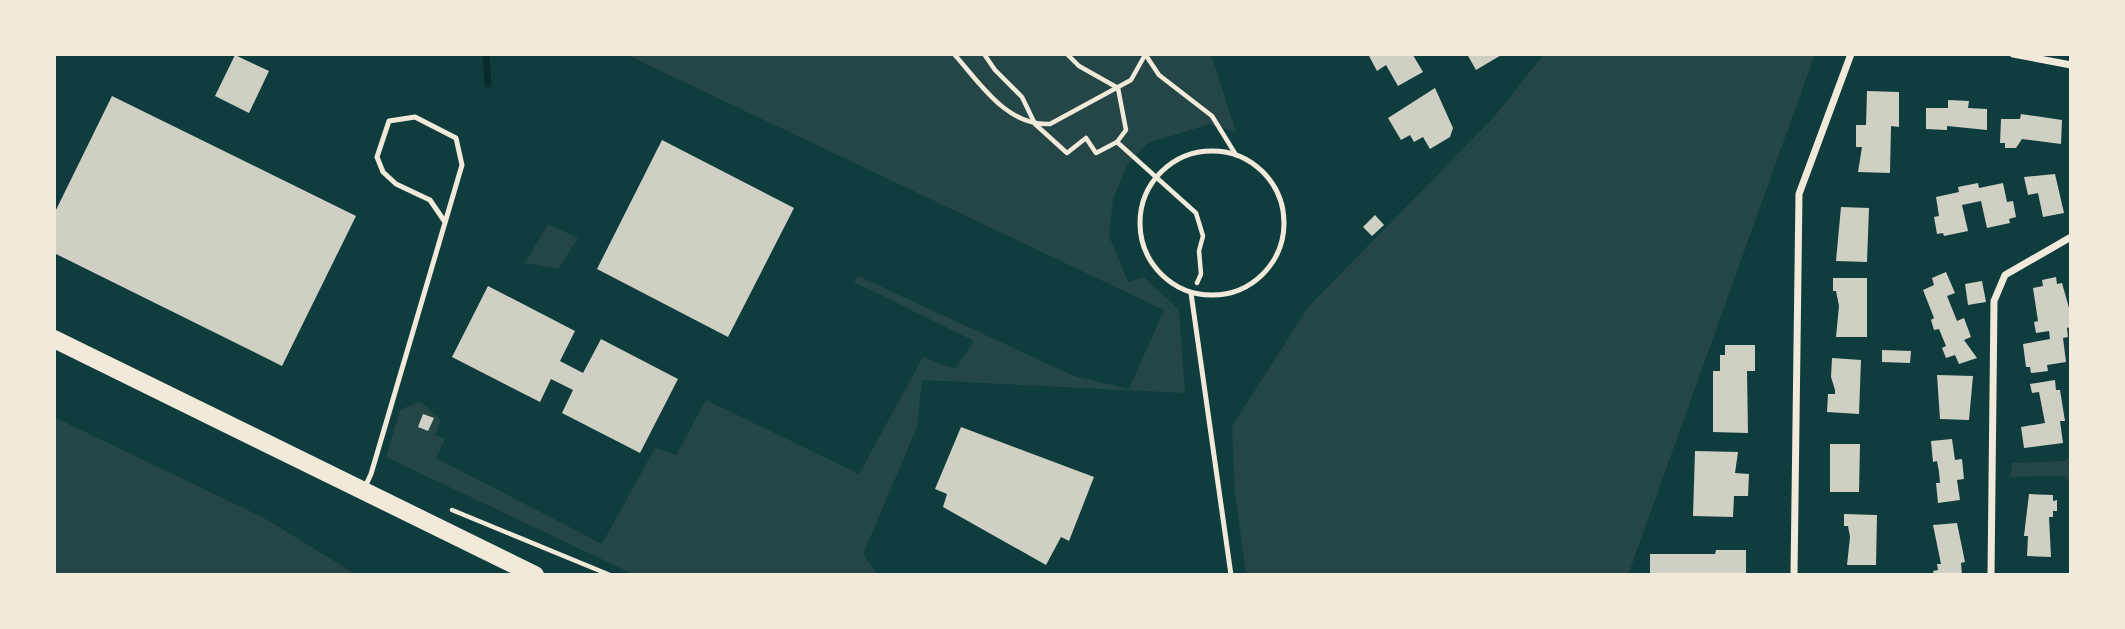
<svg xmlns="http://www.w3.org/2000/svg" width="2125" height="629" viewBox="0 0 2125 629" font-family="Rubik,sans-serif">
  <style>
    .green { fill: #244646 }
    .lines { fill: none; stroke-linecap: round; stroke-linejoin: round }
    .stream { stroke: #0a2a2b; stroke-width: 7 }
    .building { fill: #cfcfc3 }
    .path { stroke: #f1e9da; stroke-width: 4.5 }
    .service { stroke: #f1e9da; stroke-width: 5 }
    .minor { stroke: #f1e9da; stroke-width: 7 }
    .primary { stroke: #f1e9da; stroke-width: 18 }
  </style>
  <rect width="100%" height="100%" fill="#0f3d3e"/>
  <g class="green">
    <path d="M625 54H1211L1236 132 1210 124 1148 143 1127 165 1113 199 1109 236 1128 282 1144 277 1179 310 1185 393 922 380 917 427 863 554 878 575H635L386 457 400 410 420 401 441 420 435 435 445 439 436 458 602 544 655 448 676 455 706 400 859 474 923 357 955 369 974 341 854 282 858 276 1074 376 1129 389 1164 310Z"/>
    <path d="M1544 54H1815L1628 575H1246L1235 493 1232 426 1309 306 1494 117Z"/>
    <path d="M548 224 578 238 558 269 525 263Z"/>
    <path d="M54 417 264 518 357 575H54Z"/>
    <path d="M2071 455V484L2062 476 2010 477 2012 463 2064 461Z"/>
  </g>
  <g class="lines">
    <path class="stream" d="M486 54 488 84"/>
  </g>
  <g class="building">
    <path d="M1368 54 1413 55 1423 72 1398 86 1386 65 1377 71Z"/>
    <path d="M1467 54H1503L1476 70Z"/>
    <path d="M235 55 269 71 249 113 215 96Z"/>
    <path d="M1435 88 1453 128 1450 137 1430 149 1423 137 1414 142 1410 135 1401 140 1388 118Z"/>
    <path d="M1867 91 1899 92V127L1891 126 1890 173 1858 172 1862 147H1856V125H1866Z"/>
    <path d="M112 96 356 216 282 366 54 253V214Z"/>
    <path d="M1948 100 1969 101 1968 108 1987 109V130L1947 126V130L1926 129V108H1948Z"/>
    <path d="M2021 114 2062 120 2061 144 2022 139 2016 148H2005V143H2000L2001 119H2020Z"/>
    <path d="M662 140 794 208 728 337 597 269Z"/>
    <path d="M2055 174 2064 213 2043 217 2038 193 2028 195 2024 177Z"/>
    <path d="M1978 183 1979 188 2003 183 2007 202 2013 201 2016 217 2009 219 2010 223 1987 228 1981 201 1962 205 1968 231 1944 236 1943 233 1937 234 1934 217 1939 216 1936 197 1959 192 1958 187Z"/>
    <path d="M1841 207 1869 208 1867 262 1836 261Z"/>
    <path d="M1375 215 1384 225 1372 236 1363 227Z"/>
    <path d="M1946 272 1955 293 1947 296 1957 321 1964 318 1971 337 1964 340 1977 358 1959 364 1955 355 1946 358 1942 348 1946 346 1939 329 1934 330 1931 320 1934 318 1923 290 1934 285 1932 278Z"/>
    <path d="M2056 277 2057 284 2062 283 2071 315V327L2067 328 2068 337 2063 338 2066 362 2047 365 2048 371 2031 373 2030 367H2026L2023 344 2050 339 2049 331 2036 333 2034 322 2038 321 2033 288 2043 286 2042 280Z"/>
    <path d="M1833 278H1867V337H1836L1839 306 1836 291H1833Z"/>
    <path d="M1982 281 1986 302 1968 305 1965 284Z"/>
    <path d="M488 286 575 331 560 361 583 373 601 339 678 379 640 453 562 413 573 390 551 379 540 402 452 357Z"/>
    <path d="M1725 345H1755V371H1747L1748 433 1713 432V371H1720V355H1725Z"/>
    <path d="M1882 350 1911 351 1910 363 1882 362Z"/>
    <path d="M1832 358 1861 360 1859 414 1827 412 1828 394H1835V390L1831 377Z"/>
    <path d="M1937 375 1973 376 1969 420 1940 419Z"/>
    <path d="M2055 380 2056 390H2060L2065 421H2060L2063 443 2024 448 2021 427 2045 423 2039 392 2032 393 2030 384Z"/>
    <path d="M423 414 434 418 428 431 418 427Z"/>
    <path d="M961 427 1094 477 1069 541 1061 537 1046 565 943 507 947 494 935 489Z"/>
    <path d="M1952 439 1955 460 1962 459 1964 479 1957 480 1960 500 1938 503 1936 483H1940L1939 472 1937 461 1933 462 1931 441Z"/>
    <path d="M1830 444H1860L1859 492H1830Z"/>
    <path d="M1695 451 1738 452 1735 473 1749 474 1748 496H1734L1733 517 1693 516Z"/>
    <path d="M2029 494 2053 495V501L2057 500V511H2053V517H2049L2051 557 2027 556 2028 536H2024Z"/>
    <path d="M1844 514 1877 515 1876 565H1847L1850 537 1848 526H1844Z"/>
    <path d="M1957 523 1965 562 1961 563 1962 575H1934L1933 571 1938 570 1937 564H1941L1933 525Z"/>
    <path d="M1716 550H1746V575H1650V554H1715Z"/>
  </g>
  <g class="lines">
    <g class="path">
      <path d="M954 54C980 83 1006 126 1050 124L1131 80 1145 55"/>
      <path d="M984 54 995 70 1022 97 1035 124 1067 153 1086 138 1096 153 1117 142"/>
      <path d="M1067 54 1079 66 1118 88 1126 130 1117 142 1196 213 1203 236 1199 251 1201 274 1197 283"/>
      <path d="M1145 54 1159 75 1212 116 1236 155"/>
      <path d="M452 510 610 575"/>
    </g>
    <g class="service">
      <circle cx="1212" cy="223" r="72"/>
      <path d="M1191 293 1231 575"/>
      <path d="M364 489 371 474 462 165 456 138 415 117 389 121 377 157 383 172 396 184 430 200 445 222"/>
    </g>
    <g class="minor">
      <path d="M2013 54 2071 65"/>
      <path d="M1794 575 1799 194 1851 54"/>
      <path d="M1991 575 1994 301 2005 275 2071 237"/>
    </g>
    <path class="primary" d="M54 339 535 575"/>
  </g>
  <rect width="2125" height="629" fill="none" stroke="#f1e9da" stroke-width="112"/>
</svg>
